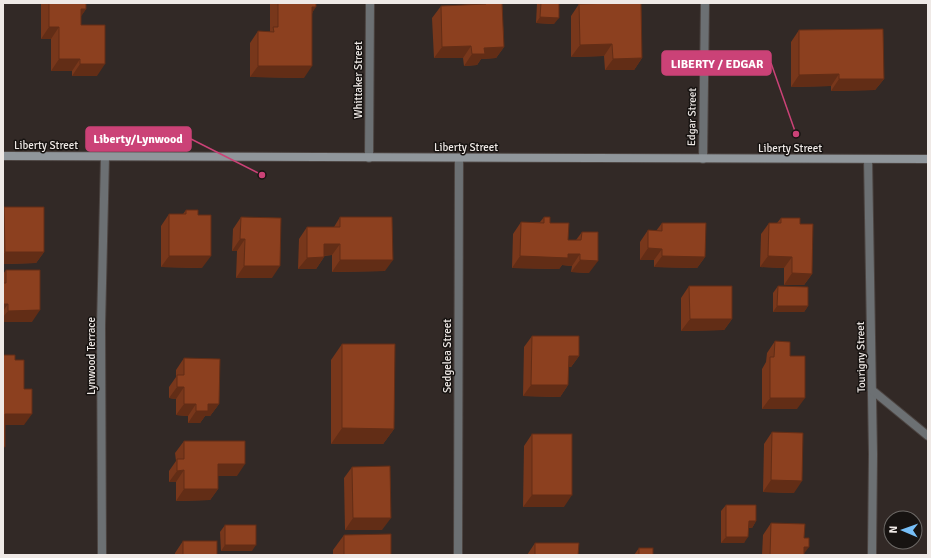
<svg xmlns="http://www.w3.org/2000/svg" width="931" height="558" viewBox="0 0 931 558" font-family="Signika,sans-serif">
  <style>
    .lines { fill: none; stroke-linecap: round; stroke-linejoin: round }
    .minor-casing { stroke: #4c4441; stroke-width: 10 }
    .secondary-casing { stroke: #4c4441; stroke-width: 10 }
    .minor { stroke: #6c7073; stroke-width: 8 }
    .secondary { stroke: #90969b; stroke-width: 8 }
    .wall { fill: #78371b }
    .shaded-wall { fill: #622d16 }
    .building { fill: #8c401f; stroke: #622d16 }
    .labels { text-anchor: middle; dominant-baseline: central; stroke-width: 3; stroke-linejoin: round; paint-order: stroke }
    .street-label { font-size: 11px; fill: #efe9e6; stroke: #171311 }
    .leader { fill: none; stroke: #cb4277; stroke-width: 1.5 }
    .callout-dot { fill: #cb4277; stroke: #171311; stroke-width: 1.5 }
    .callout { fill: #cb4277; stroke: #cb4277; stroke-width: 1.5 }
    .callout-label { font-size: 12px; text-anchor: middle; font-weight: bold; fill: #fff }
  </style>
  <rect width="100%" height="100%" fill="#322926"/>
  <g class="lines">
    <defs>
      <g id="minor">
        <path d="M369 158 370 3"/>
        <path d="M703 159 705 3"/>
        <path d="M868 159 873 454 872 555"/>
        <path d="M872 390 928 436"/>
        <path d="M102 555 101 326 105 157"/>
        <path d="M458 555 459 158"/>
      </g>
      <path id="secondary" d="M3 156 928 159"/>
    </defs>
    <use href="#minor" class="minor-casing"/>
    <use href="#secondary" class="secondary-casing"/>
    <use href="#minor" class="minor"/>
    <use href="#secondary" class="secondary"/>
  </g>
  <g class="wall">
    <path d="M41 3H86V9L81 16V25L97 76H72V71H51V39H41Z"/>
    <path d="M270 3H316L312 14 304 78 250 77V43L258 31 270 32Z"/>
    <path d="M482 3H502L504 47 496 58 481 59 477 65 464 66 463 58H434L432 18 441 6 481 4Z"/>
    <path d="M537 3H559L554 24 536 23Z"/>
    <path d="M608 3H641L642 58 634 70H605L604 56 571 57V16L579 4H607Z"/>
    <path d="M799 30 884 79 875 90 831 91V86L791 87V42Z"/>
    <path d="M4 207 44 252 36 263 3 264V209Z"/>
    <path d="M186 210 198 215 202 268 161 267V226L169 214H183Z"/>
    <path d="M241 217 272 278H236L237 251H232L233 229Z"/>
    <path d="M340 217 385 271 332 272V255L324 256V257L316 269H298L299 239 307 227H334Z"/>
    <path d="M544 217 568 240H576L582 232 589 273 571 272 572 266 562 265 559 269 512 268 513 234 521 222H540Z"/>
    <path d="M781 218 800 224 812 274 804 285H784V268L760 267 761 234 769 223H777Z"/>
    <path d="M662 223 705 257 697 268 654 267V260H640V242L648 230 656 231Z"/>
    <path d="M6 270 32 322H3V274Z"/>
    <path d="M689 286 732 319 724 330 681 331V298Z"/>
    <path d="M778 286 808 306 804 312H773V293Z"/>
    <path d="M532 336 579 356 571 367H568V385L560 397 523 396 524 347Z"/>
    <path d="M775 341 790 356 797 409H762V369L766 362 767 353Z"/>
    <path d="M342 344 394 429 383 444H331V360Z"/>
    <path d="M184 358 219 404 210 416H205L200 423H188V416L176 415V399L169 398V387L176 377V370Z"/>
    <path d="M772 432 794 493 763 492 764 444Z"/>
    <path d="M532 434 564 507H523L524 446Z"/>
    <path d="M184 441 237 476H218V489L210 500 176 501V482H169V471L176 461 175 453Z"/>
    <path d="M352 467 382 530H345L344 478Z"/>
    <path d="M726 505 756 521 752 528H749L744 543H721V511Z"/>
    <path d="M771 523 804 554V555H762L763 535Z"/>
    <path d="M225 525 252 551H221L220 532Z"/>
    <path d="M344 535 391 555H333V550Z"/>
    <path d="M183 541 217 555H175V553Z"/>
    <path d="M535 543 578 555H527Z"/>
    <path d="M639 548 653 555H634Z"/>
  </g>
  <g class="shaded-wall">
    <path d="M312 7H316L308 19Z"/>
    <path d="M81 9H86L78 21Z"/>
    <path d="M540 17 559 18 554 24 536 23Z"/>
    <path d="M49 27H59L51 39H41Z"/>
    <path d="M612 44 604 56 571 57 580 45Z"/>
    <path d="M471 46 463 58H434L442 47Z"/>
    <path d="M504 47 496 58 481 59 477 65 464 66 472 54 484 48Z"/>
    <path d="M642 58 634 70H605L613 59Z"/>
    <path d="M59 59H80L72 71H51Z"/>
    <path d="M80 64H105L97 76H72Z"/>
    <path d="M258 66H312L304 78 250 77Z"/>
    <path d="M839 74 831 86 791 87 799 75Z"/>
    <path d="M839 79H884L875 90 831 91Z"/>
    <path d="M240 239H245L237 251H232Z"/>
    <path d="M324 244H340L332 255 316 256Z"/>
    <path d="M648 248 662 249 654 260H640Z"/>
    <path d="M5 252H44L36 263 3 264V255Z"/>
    <path d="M568 254H580L572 266 562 265 559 269 512 268 520 256Z"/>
    <path d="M169 256H211L202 268 161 267Z"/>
    <path d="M662 256 705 257 697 268 654 267Z"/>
    <path d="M768 256 792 257 784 268 760 267Z"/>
    <path d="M324 257 316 269H298L307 258Z"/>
    <path d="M340 260H393L385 271 332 272Z"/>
    <path d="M580 260 598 261 589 273 571 272Z"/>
    <path d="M244 266H280L272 278H236Z"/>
    <path d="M792 273 812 274 804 285H784Z"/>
    <path d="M3 304H8L3 311Z"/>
    <path d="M777 306H808L804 312H773Z"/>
    <path d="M40 310 32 322H3V317L8 311Z"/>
    <path d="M690 319H732L724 330 681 331Z"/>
    <path d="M569 356H579L571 367H561Z"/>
    <path d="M531 385H568L560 397 523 396Z"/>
    <path d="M177 387H184L176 399 169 398Z"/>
    <path d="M770 398H805L797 409H762Z"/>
    <path d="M184 404H196L188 416 176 415Z"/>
    <path d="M208 404H219L210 416H205L200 423H188L196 411Z"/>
    <path d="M5 414H32L24 425H3Z"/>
    <path d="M342 428 394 429 383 444H331Z"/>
    <path d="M218 464H245L237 476H210Z"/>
    <path d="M184 470 176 482H169L177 471Z"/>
    <path d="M771 480 802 481 794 493 763 492Z"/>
    <path d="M184 489H218L210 500 176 501Z"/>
    <path d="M532 495H572L564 507H523Z"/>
    <path d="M353 518H391L382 530H345Z"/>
    <path d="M749 521H756L752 528 744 527Z"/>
    <path d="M726 537H748L744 543H721Z"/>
    <path d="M225 545H256L252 551H221Z"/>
    <path d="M804 547H809L803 555Z"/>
  </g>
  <g class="building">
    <path d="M49 3H86V9H81V25H105V64H80V59H59V27H49Z"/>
    <path d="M278 3H316V7H312V66H258V31L274 32 273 27H278Z"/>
    <path d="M486 3H502L504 47 484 48 485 54H472L471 46 442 47 441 6 486 4Z"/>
    <path d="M541 3H559V18L540 17Z"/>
    <path d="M616 3H641L642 58 613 59 612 44 580 45 579 4Z"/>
    <path d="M883 29 884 79H839V74L799 75V30Z"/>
    <path d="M4 207H44V252H5Z"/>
    <path d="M186 210H198V215H211V256H169V214H186Z"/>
    <path d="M241 217 281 218 280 266H244L245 239H240Z"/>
    <path d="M340 217H392L393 260H340V244H324V257L307 258V227H340Z"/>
    <path d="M544 217H550V223H569L568 240H581L582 232H598V261L580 260V254H568V258L520 256 521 222 544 223Z"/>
    <path d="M781 218H800V224H813L812 274 792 273V257L768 256 769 223H781Z"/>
    <path d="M662 223H706L705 257 662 256V249L648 248V230L662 231Z"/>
    <path d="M6 270H40V310L8 311V304H3V283H6Z"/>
    <path d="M689 286H732V319H690Z"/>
    <path d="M778 286 808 287V306H777Z"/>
    <path d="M532 336H579V356H569L568 385H531Z"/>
    <path d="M775 341 790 342V356H805V398H770V357H774Z"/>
    <path d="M342 344H395L394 429 342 428Z"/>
    <path d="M3 355H15V360H24V389H32V414H5V447H3Z"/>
    <path d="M184 358 220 359 219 404H208V411H196V404H184V387H177V375H184Z"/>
    <path d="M772 432 803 433 802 481 771 480Z"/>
    <rect x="532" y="434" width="40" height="61"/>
    <path d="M184 441H245V464H218V489H184V470L177 471V459H184Z"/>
    <path d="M390 466 391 518H353L352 467Z"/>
    <path d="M726 505H756V521H749L748 537H726Z"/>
    <path d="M771 523 805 524 804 538H809V547H804V555H770Z"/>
    <rect x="225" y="525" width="31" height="20"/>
    <path d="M391 534V555H344V535Z"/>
    <rect x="183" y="541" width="34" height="14"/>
    <path d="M535 543H579L578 555H535Z"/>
    <rect x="639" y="548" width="14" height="7"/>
  </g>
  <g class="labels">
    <g class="street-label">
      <text transform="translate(358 80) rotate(-90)">Whittaker Street</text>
      <text transform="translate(692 117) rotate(-89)">Edgar Street</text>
      <text x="46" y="145">Liberty Street</text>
      <text x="466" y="147">Liberty Street</text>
      <text x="790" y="148">Liberty Street</text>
      <text transform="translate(91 356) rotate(-90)">Lynwood Terrace</text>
      <text transform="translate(447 356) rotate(-90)">Sedgelea Street</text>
      <text transform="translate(861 357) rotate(-91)">Tourigny Street</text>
    </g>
  </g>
  <path class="leader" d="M796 134L771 63M262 175L191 139"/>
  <g class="callout-dot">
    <circle cx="796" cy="134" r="4"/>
    <circle cx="262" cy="175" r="4"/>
  </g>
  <g class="callout">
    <rect x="662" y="51" width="109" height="24" rx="4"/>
    <rect x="86" y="127" width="105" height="24" rx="4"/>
  </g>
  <g class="callout-label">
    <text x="717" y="68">LIBERTY / EDGAR</text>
    <text x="138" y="143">Liberty/Lynwood</text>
  </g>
  <rect width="931" height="558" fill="none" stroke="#efe9e6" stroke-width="8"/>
  <g transform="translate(903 530) rotate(272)"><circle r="19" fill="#171311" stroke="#6d6966"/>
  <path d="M0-3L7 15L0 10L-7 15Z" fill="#77bff7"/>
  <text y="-6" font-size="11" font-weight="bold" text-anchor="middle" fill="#efe9e6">N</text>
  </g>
</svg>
